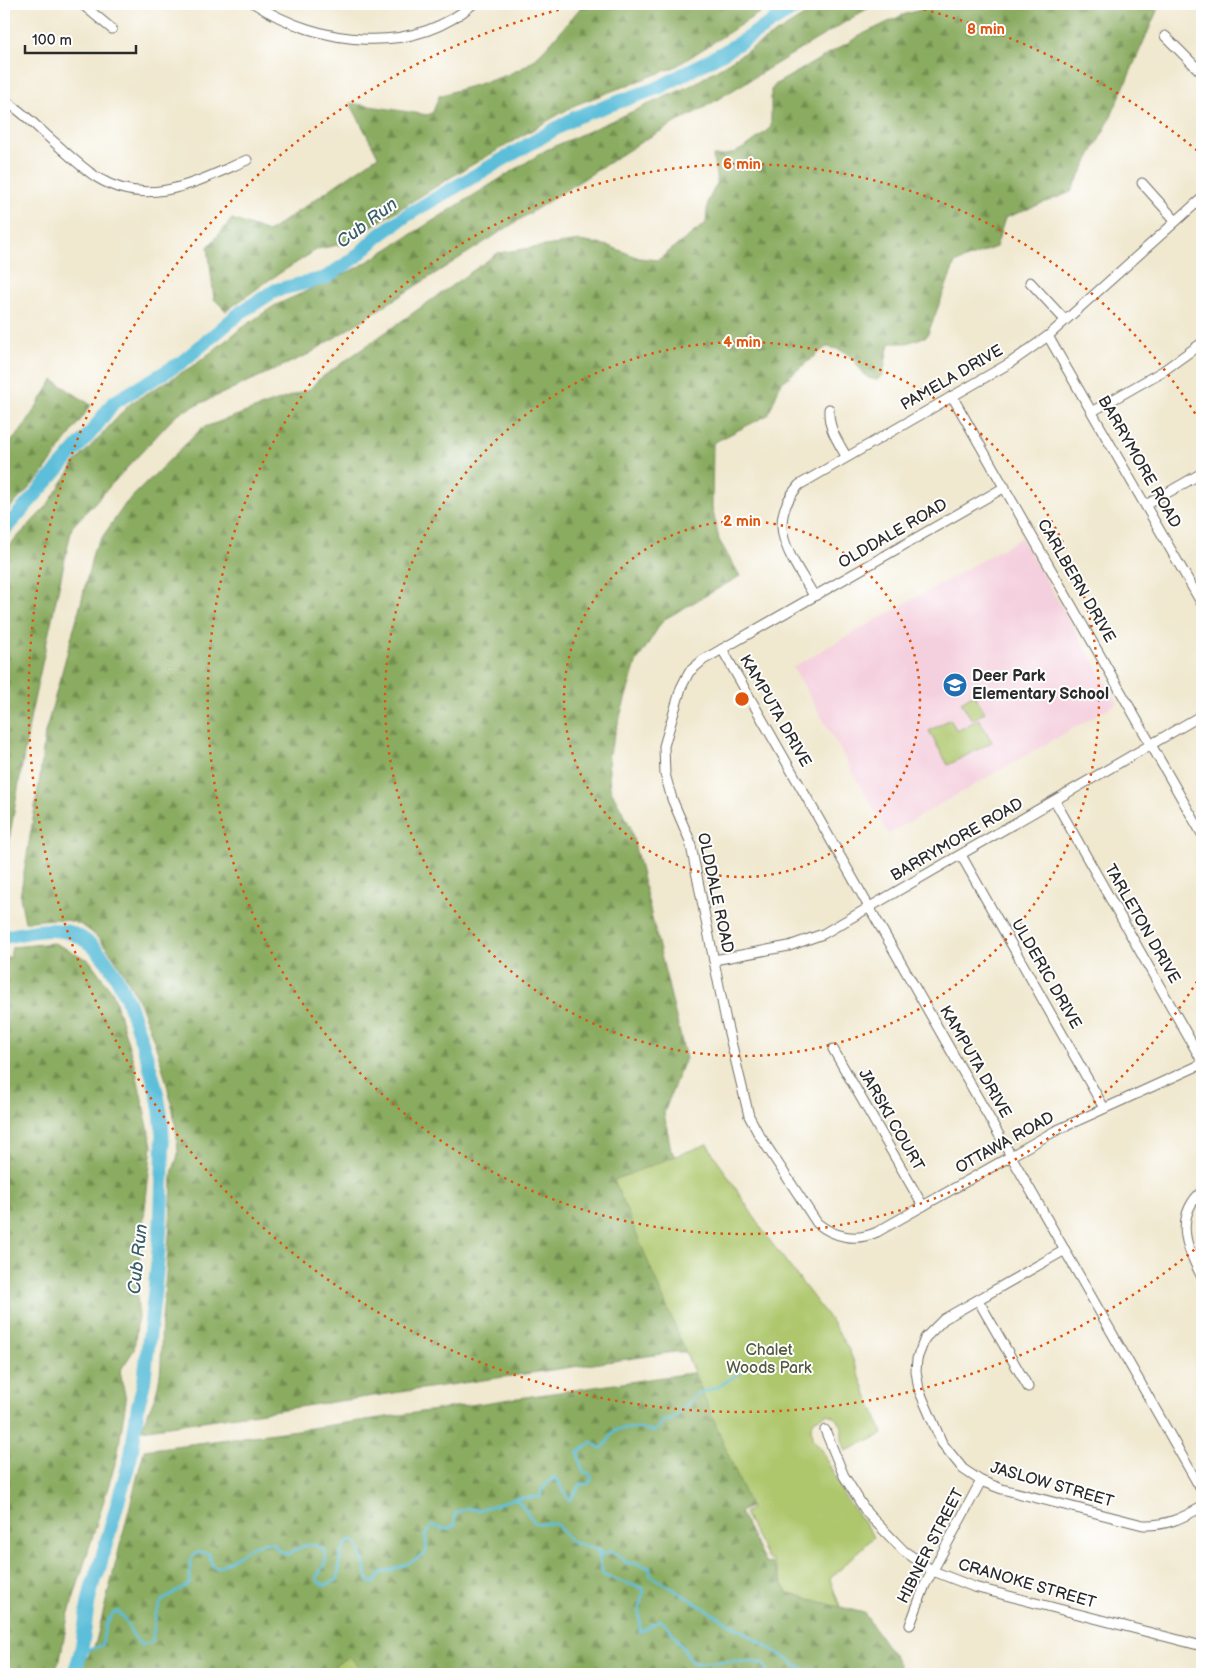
<svg xmlns="http://www.w3.org/2000/svg" width="1206" height="1678" viewBox="0 0 1206 1678" font-family="'Balsamiq Sans',sans-serif">
  <style>
    .built { fill: #f4cfdd }
    .forest { fill: url(#forest-firs); stroke: #5a6c46 }
    .wetland { fill: url(#wetland-marsh); stroke: #6c794c }
    .park { fill: #aec76d; stroke: #6c794c }
    .lines { fill: none; stroke-linecap: round; stroke-linejoin: round }
    .stream { stroke: #5bbed9; stroke-width: 2.5 }
    .river { stroke: #5bbed9; stroke-width: 14 }
    .street-casing { stroke: #706d64; stroke-width: 11 }
    .street { stroke: #fff; stroke-width: 9 }
    .ring { fill: none; stroke: #df570e; stroke-width: 2.5; stroke-dasharray: 2.5 5 }
    .labels { text-anchor: middle; dominant-baseline: central; stroke-width: 4; stroke-linejoin: round; paint-order: stroke }
    .street-label { font-size: 16px; fill: #2b2b2b; stroke: #fff }
    .poi-label { font-size: 16px; font-weight: bold; fill: #2b2b2b; stroke: #fff; text-anchor: start }
    .park-label { font-size: 16px; fill: #525a3f; stroke: #fff }
    .water-label { font-size: 18px; font-style: italic; fill: #3c5e68; stroke: #fff }
    .centre { fill: #df570e; stroke: #fff; stroke-width: 2.5 }
    .ring-label { font-size: 15px; text-anchor: middle; font-weight: bold; fill: #df570e; stroke: #fff; stroke-width: 4; stroke-linejoin: round; paint-order: stroke }
  </style>
  <defs>
    <pattern id="forest-firs" width="22" height="20" patternUnits="userSpaceOnUse" patternTransform="scale(1.25)"><rect width="22" height="20" fill="#8aac60"/><path d="M5 1l3.5 6h-7zM16 11l3.5 6h-7z" fill="#718c4f"/></pattern>
    <pattern id="wetland-marsh" width="20" height="14" patternUnits="userSpaceOnUse" patternTransform="scale(1.25)"><rect width="20" height="14" fill="#aec76d"/><path d="M1 5h8M5 5V1M11 12h8M15 12V8" fill="none" stroke="#96ab5f"/></pattern>
  </defs>
  <rect width="100%" height="100%" fill="#fff"/>
  <filter id="ink" filterUnits="userSpaceOnUse"><feTurbulence type="fractalNoise" baseFrequency=".02" numOctaves="2"/><feDisplacementMap in="SourceGraphic" scale="10" xChannelSelector="R" yChannelSelector="G"/><feConvolveMatrix kernelMatrix="1 2 1 2 8 2 1 2 1" color-interpolation-filters="sRGB"/></filter>
  <filter id="wash" filterUnits="userSpaceOnUse"><feTurbulence type="fractalNoise" baseFrequency=".0096" numOctaves="4" result="noise"/><feDisplacementMap in="SourceGraphic" scale="20" xChannelSelector="R" yChannelSelector="G"/><feGaussianBlur stdDeviation="1.12" result="paint"/><feColorMatrix in="noise" values="0 0 0 0 0 0 0 0 0 0 0 0 0 0 0 0 0 1.4 0 .05"/><feComposite in="paint" operator="in"/></filter>
  <g filter="url(#wash)">
    <rect width="100%" height="100%" fill="#f0e8cf"/>
    <path class="built" d="M1021 538 1118 703 888 834 793 667Z"/>
    <g class="forest">
      <path d="M584 4H773L675 67 575 105 453 176 343 244 318 249 269 280 226 311 214 299 208 247 232 219 268 232 378 156 350 103 428 115 433 112 439 96C466 86 510 79 532 61 551 45 567 22 584 4Z"/>
      <path d="M823 4H875L705 107 646 139 309 354 177 414 72 527 31 714 4 869V551L46 507 75 463 131 403 196 364 243 327 274 306 359 267 546 150 692 85Z"/>
      <path d="M940 4H1160L1109 121 1071 192 1005 218 996 247 955 263 927 336 907 343H891L888 348 883 375 877 380 868 378C853 362 851 349 826 347L781 383 768 415 713 443 712 507 719 540 740 576 663 620 636 663 608 757 610 788 630 826 686 1059 682 1065 664 1113 671 1150 689 1175 699 1352H675L141 1430C146 1414 157 1397 159 1380 163 1361 160 1340 162 1320 166 1272 171 1225 172 1177 172 1168 178 1160 178 1152 177 1095 132 942 74 922 59 917 40 920 25 922L20 897 40 777 45 733 81 603 94 549 126 503 202 428 310 389 318 380 498 253 579 241 609 246 639 258 658 260 706 223 708 201 717 183 713 156C737 157 753 142 771 127V90L776 84 865 33 903 15Z"/>
      <path d="M53 380 91 405 41 476 4 514V450L23 428Z"/>
      <path d="M54 943 89 960 113 993 135 1067 152 1146 137 1279 138 1317 134 1350 120 1371 126 1400 117 1458 68 1616 60 1660 53 1674H4V956L10 958 12 947Z"/>
      <path d="M698 1372 762 1501 740 1512 766 1564 772 1563 787 1593 864 1613 906 1674H76L95 1645 144 1450 290 1431Z"/>
    </g>
    <path class="wetland" d="M349 1656 366 1674H324Z"/>
    <g class="park">
      <path d="M974 694 985 712 972 720 961 702Z"/>
      <path d="M950 719 957 731 979 719 992 742 948 765 929 731Z"/>
      <path d="M707 1144 767 1237 832 1322 849 1350 883 1434 846 1451 842 1440V1426L834 1416 827 1414 815 1419 811 1427 812 1438 822 1450 844 1496 874 1537 830 1579 840 1607 787 1593 772 1559 769 1561 744 1513 751 1509 614 1180Z"/>
    </g>
    <g class="lines">
      <g class="stream">
        <path d="M516 1498 540 1497 542 1489 554 1477C562 1484 563 1493 570 1500L581 1484H588L592 1479 589 1473 583 1472 578 1453 592 1442 600 1448 604 1447 615 1430C628 1427 641 1428 654 1432L663 1421 672 1420 697 1394 718 1387 744 1370"/>
        <path d="M598 1550 603 1555 609 1551 622 1557 626 1563H634L650 1568V1575L812 1674"/>
        <path d="M82 1653 102 1645C104 1632 105 1619 117 1611 129 1619 129 1635 141 1645L152 1642 156 1613 162 1601 190 1583V1559C197 1552 199 1550 209 1554L212 1565 215 1568C239 1561 247 1540 273 1543L279 1551 288 1554 301 1547 313 1544 324 1550 326 1561 316 1578 320 1583 326 1585 337 1580C341 1566 336 1548 351 1541L358 1544 369 1582 374 1583 381 1573 403 1566 425 1554 427 1547 425 1537 432 1526 446 1529 455 1525V1513L467 1508 479 1510 516 1498 535 1523 556 1524 571 1542 597 1549 603 1575 644 1589 639 1608 640 1632 660 1620 669 1628 693 1663 731 1661 763 1663 768 1674"/>
      </g>
      <g class="river">
        <path d="M4 530 93 430 113 403 182 362 241 312 276 290 325 278 355 258 378 236 407 215 576 117 660 87 726 51 801 4"/>
        <path d="M4 937C25 933 50 926 71 933 104 945 123 986 133 1016 143 1044 153 1073 159 1103 164 1130 163 1158 162 1186 161 1252 151 1317 144 1382L138 1406 131 1456 98 1572C82 1604 89 1641 73 1674"/>
      </g>
    </g>
  </g>
  <g filter="url(#ink)">
    <g class="lines">
      <defs>
        <g id="street">
          <path d="M82 4 112 29"/>
          <path d="M255 4C320 46 412 56 473 4"/>
          <path d="M1165 36 1202 73"/>
          <path d="M4 100C22 111 38 128 54 142 68 154 82 168 98 178 149 209 198 181 247 160"/>
          <path d="M1142 183 1176 221"/>
          <path d="M1030 282 1065 320"/>
          <path d="M1048 336 1202 604"/>
          <path d="M952 396 1202 834"/>
          <path d="M829 409C828 428 837 440 846 456"/>
          <path d="M1093 411 1163 371 1202 343"/>
          <path d="M1005 487 703 660 689 672 681 688 664 746 665 774 672 799 690 841 726 1021 749 1116 758 1133 817 1223C834 1237 856 1242 877 1232L1055 1131 1202 1064"/>
          <path d="M1146 505 1202 473"/>
          <path d="M814 596C792 557 763 526 799 485L1010 363 1048 336 1202 198"/>
          <path d="M722 649 1202 1491"/>
          <path d="M1055 801 1202 1061"/>
          <path d="M961 855 1104 1108"/>
          <path d="M714 960 789 946 823 934 1202 715"/>
          <path d="M833 1049 923 1206"/>
          <path d="M1202 1191C1174 1217 1186 1248 1202 1277"/>
          <path d="M1065 1250 944 1319 925 1338 917 1359 916 1371 919 1390 942 1443 963 1469 981 1481 1002 1489 1143 1525C1166 1526 1182 1518 1202 1507"/>
          <path d="M978 1300 1028 1387"/>
          <path d="M825 1430 844 1476 867 1513 904 1551 933 1571 974 1587 1202 1646"/>
          <path d="M910 1625 925 1585 981 1481"/>
        </g>
      </defs>
      <use href="#street" class="street-casing"/>
      <use href="#street" class="street"/>
    </g>
  </g>
  <g class="ring">
    <circle cx="742" cy="699" r="178"/>
    <circle cx="742" cy="699" r="357"/>
    <path d="M1201 975A535 535 0 1 1 1201 423"/>
    <path d="M1200 1245A713 713 0 1 1 582 4M902 4A713 713 0 0 1 1200 153"/>
  </g>
  <defs>
    <symbol id="school-disc" viewBox="-11 -11 22 22"><circle r="9.5" fill="#1f6fb2" stroke="#fff"/><path d="M0-5L7-2L0 1L-7-2ZM-4 1L0 2.5L4 1V4Q0 6-4 4Z" fill="#fff"/></symbol>
  </defs>
  <g fill-rule="evenodd">
    <use href="#school-disc" x="941" y="671" width="28" height="28"/>
  </g>
  <g class="labels">
    <g class="street-label">
      <text transform="translate(952 378) rotate(-30)">PAMELA DRIVE</text>
      <text transform="translate(1139 462) rotate(60)">BARRYMORE ROAD</text>
      <text transform="translate(893 534) rotate(-30)">OLDDALE ROAD</text>
      <text transform="translate(1076 581) rotate(60)">CARLBERN DRIVE</text>
      <text transform="translate(775 711) rotate(60)">KAMPUTA DRIVE</text>
      <text transform="translate(957 840) rotate(-30)">BARRYMORE ROAD</text>
      <text transform="translate(715 893) rotate(78)">OLDDALE ROAD</text>
      <text transform="translate(1142 924) rotate(60)">TARLETON DRIVE</text>
      <text transform="translate(1046 974) rotate(60)">ULDERIC DRIVE</text>
      <text transform="translate(975 1062) rotate(60)">KAMPUTA DRIVE</text>
      <text transform="translate(891 1120) rotate(60)">JARSKI COURT</text>
      <text transform="translate(1005 1143) rotate(-29)">OTTAWA ROAD</text>
      <text transform="translate(1052 1485) rotate(16)">JASLOW STREET</text>
      <text transform="translate(931 1546) rotate(-63)">HIBNER STREET</text>
      <text transform="translate(1027 1584) rotate(16)">CRANOKE STREET</text>
    </g>
    <g class="poi-label">
      <text x="972" y="676">Deer Park<tspan x="972" dy="18">Elementary School</tspan></text>
    </g>
    <g class="park-label">
      <text x="769" y="1350">Chalet<tspan x="769" dy="18">Woods Park</tspan></text>
    </g>
    <g class="water-label">
      <text transform="translate(367 223) rotate(-37)">Cub Run</text>
      <text transform="translate(138 1259) rotate(-84)">Cub Run</text>
    </g>
  </g>
  <circle cx="742" cy="699" r="8" class="centre"/>
  <g class="ring-label">
    <text x="986" y="34">8 min</text>
    <text x="742" y="169">6 min</text>
    <text x="742" y="347">4 min</text>
    <text x="742" y="526">2 min</text>
  </g>
  <rect width="1206" height="1678" fill="none" stroke="#fff" stroke-width="20"/>
  <path d="M25 45v8h111v-8" fill="none" stroke="#2b2b2b" stroke-width="2.5"/>
  <text x="32" y="45" font-size="15" fill="#2b2b2b" stroke="#ffffff" stroke-width="4" paint-order="stroke">100 m</text>
</svg>
